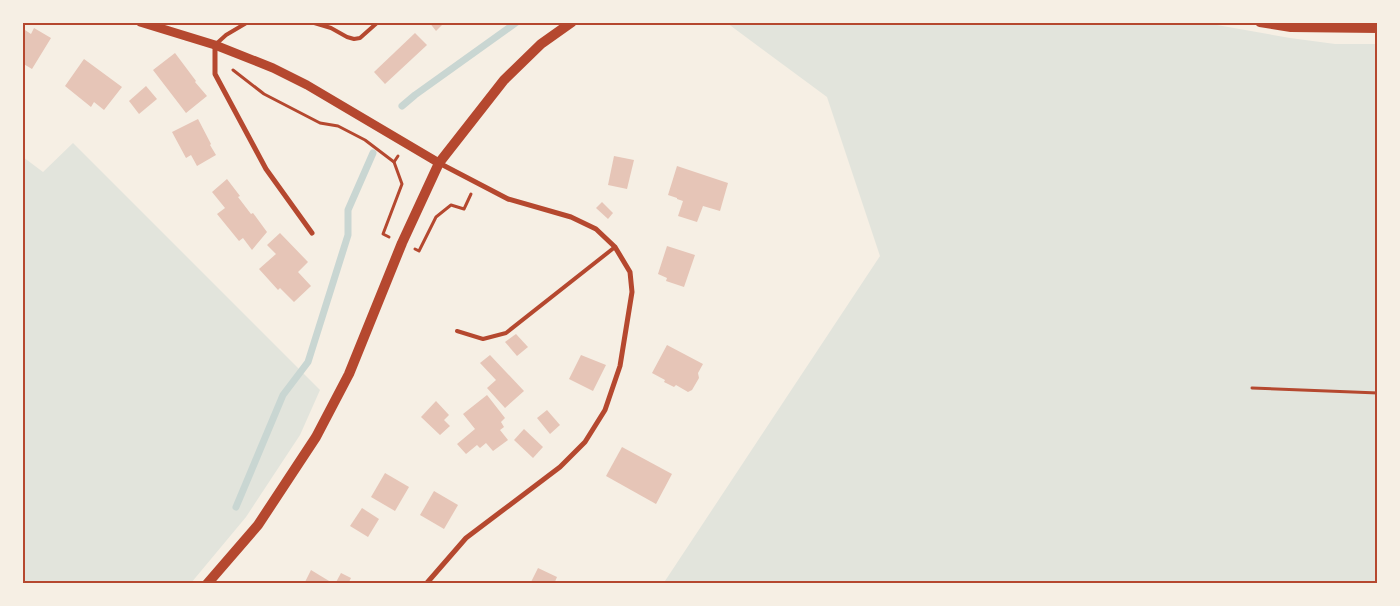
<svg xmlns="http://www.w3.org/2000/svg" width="1400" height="606" viewBox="0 0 1400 606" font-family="Ubuntu,sans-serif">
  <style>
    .green { fill: #e2e4dc }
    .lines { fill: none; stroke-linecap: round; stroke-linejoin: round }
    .stream { stroke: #c9d6d2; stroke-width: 7 }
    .building { fill: #e6c5b7 }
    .path { stroke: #b5482f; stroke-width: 3 }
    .service { stroke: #b5482f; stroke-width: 4 }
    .minor { stroke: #b5482f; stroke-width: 5 }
    .tertiary { stroke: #b5482f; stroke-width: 9 }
    .secondary { stroke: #b5482f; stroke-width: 10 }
    .neatline { fill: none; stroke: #b5482f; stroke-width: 2 }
  </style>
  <rect width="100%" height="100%" fill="#f6efe4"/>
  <g class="green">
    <path d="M1200 22 1290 38 1335 44H1377V583L663 584 880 256 827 97 727 23Z"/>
    <path d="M73 143 320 390 300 435 246 517 191 583H23V157L43 172Z"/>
  </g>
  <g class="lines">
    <g class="stream">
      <path d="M402 106 415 95 517 22"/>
      <path d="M236 507 283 395 308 362 348 235V210L373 153"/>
    </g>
  </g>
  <g class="building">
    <path d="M429 22H445L436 31Z"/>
    <path d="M22 28 31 34 34 28 51 38 32 69 22 63Z"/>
    <path d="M415 33 427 45 385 84 374 72Z"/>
    <path d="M175 53 196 81 195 82 207 96 186 113 153 70Z"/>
    <path d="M84 59 122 87 104 110 94 102 91 107 65 86Z"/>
    <path d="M146 86 157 99 139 114 129 101Z"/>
    <path d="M198 119 211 144 210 145 216 155 197 166 191 155 186 158 172 132Z"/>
    <path d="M614 156 634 160 627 189 608 185Z"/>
    <path d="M677 166 728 183 720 211 703 206 697 222 678 216 683 201 677 199V198L668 195Z"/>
    <path d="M227 179 240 196 238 197 251 214 253 213 267 232 252 250 243 238 239 241 217 214 225 208 212 192Z"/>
    <path d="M602 202 613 213 608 219 596 208Z"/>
    <path d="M280 233 308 262 298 272 311 286 294 302 280 288 278 290 259 269 276 254 267 245Z"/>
    <path d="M667 246 695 255 684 287 666 281 667 278 658 274Z"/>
    <path d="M516 334 528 347 517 356 505 342Z"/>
    <path d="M667 345 703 364 698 373 699 378 692 390 688 392 676 385 674 387 664 382 665 380 652 373Z"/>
    <path d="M490 355 524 391 505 408 487 388 496 380 480 363Z"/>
    <path d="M581 355 606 365 593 391 569 379Z"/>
    <path d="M487 395 505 418 501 422 504 427 500 430 508 440 493 451 486 443 480 448 477 445 466 454 457 444 475 429 463 414Z"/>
    <path d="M436 401 449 415 444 420 450 426 440 435 421 417Z"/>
    <path d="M547 410 560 425 550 434 537 418Z"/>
    <path d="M524 429 543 447 533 458 514 440Z"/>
    <path d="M622 447 672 474 656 504 606 476Z"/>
    <path d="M385 473 409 487 395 511 371 497Z"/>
    <path d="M434 491 458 505 444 529 420 515Z"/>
    <path d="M362 508 379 519 368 537 350 526Z"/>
    <path d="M538 568 557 577 554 584H530Z"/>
    <path d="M311 570 334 584H304Z"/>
    <path d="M341 573 351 578 348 584H335Z"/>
  </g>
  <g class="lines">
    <g class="path">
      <path d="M233 70 264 94 320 123 338 126 365 140 394 162"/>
      <path d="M389 237 383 234 402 184 394 162 398 156"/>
      <path d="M415 249 419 251 436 217 451 205 464 209 471 194"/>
      <path d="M1252 388 1378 393"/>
    </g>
    <g class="service">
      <path d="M311 22 331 28 347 37 354 39 360 38 378 22"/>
      <path d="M215 45 226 35 248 22"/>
      <path d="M457 331 483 339 506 333 615 247"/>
    </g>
    <g class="minor">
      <path d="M215 45V74L266 169 312 233"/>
      <path d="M426 584 466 538 560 467 585 442 605 410 620 366 632 292 630 272 615 247 596 229 571 217 508 199 439 163"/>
    </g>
    <path class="tertiary" d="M140 22 215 45 273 68 307 85 439 163"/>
    <g class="secondary">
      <path d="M1260 22 1291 27 1378 28"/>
      <path d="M207 584 258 525 316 437 349 374 402 243 439 163 504 80 541 44 572 22"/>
    </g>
  </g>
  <rect width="1400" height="606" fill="none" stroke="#f6efe4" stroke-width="48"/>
  <rect x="24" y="24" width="1352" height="558" class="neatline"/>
</svg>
